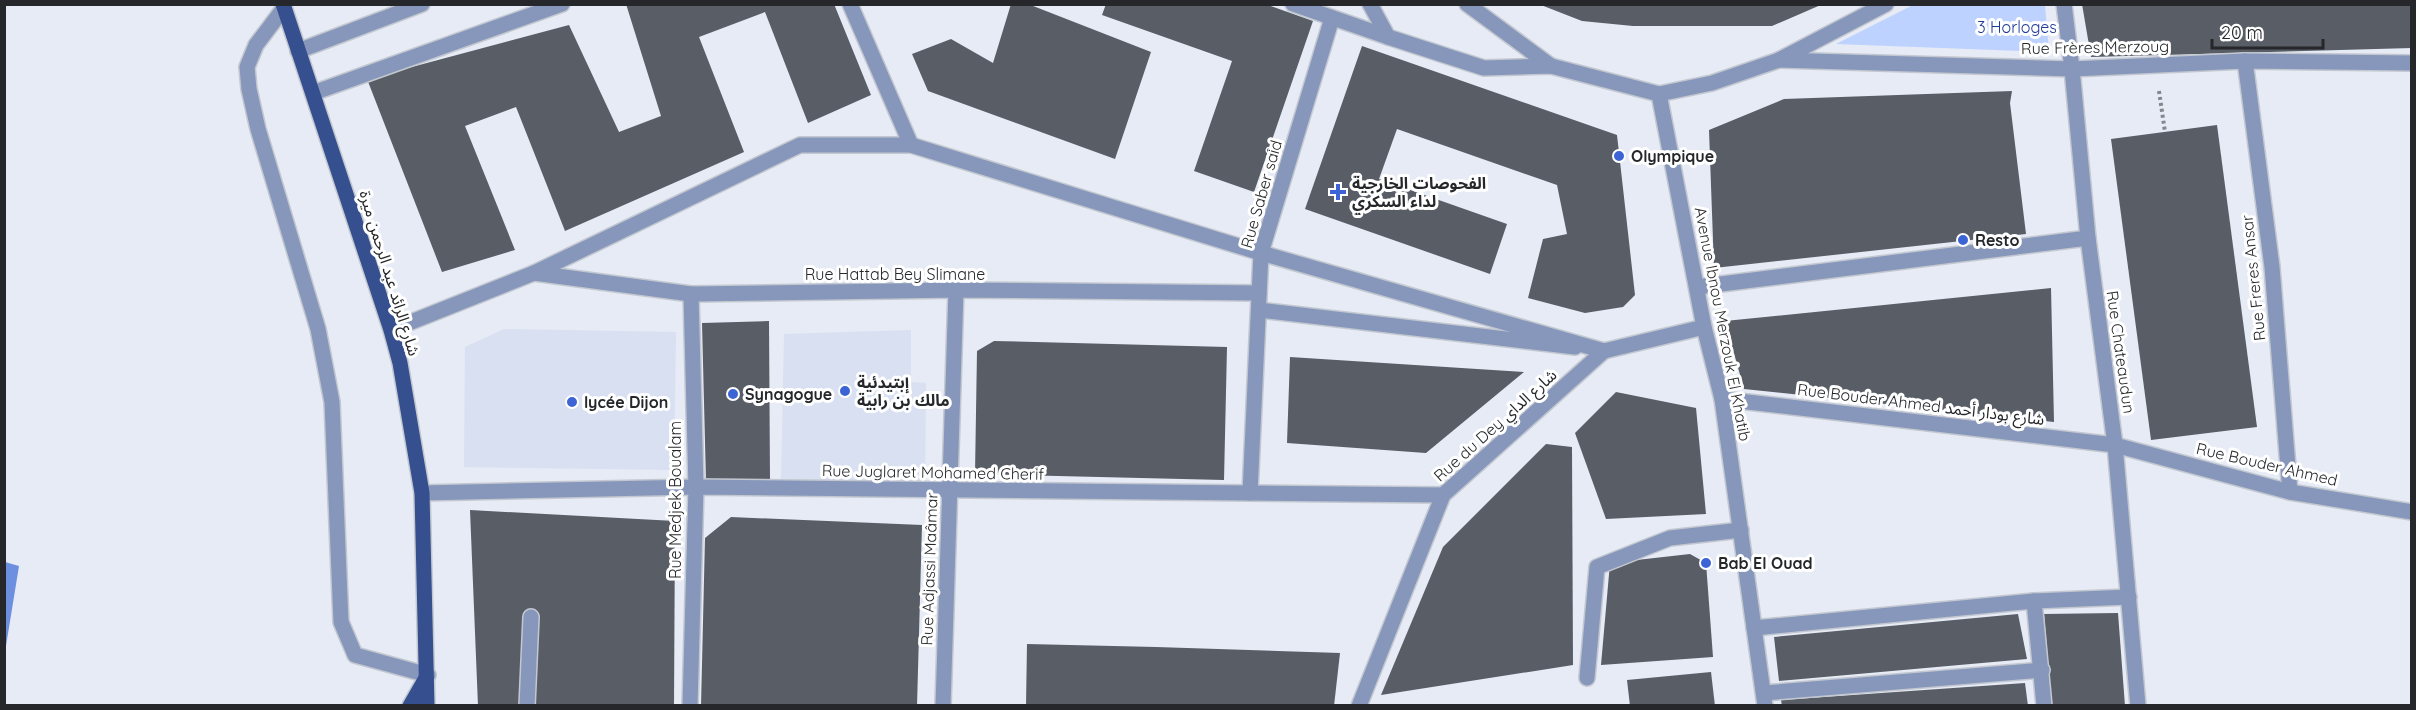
<svg xmlns="http://www.w3.org/2000/svg" width="2416" height="710" viewBox="0 0 2416 710" font-family="Quicksand,'Noto Sans Arabic',sans-serif">
  <style>
    .built { fill: #d8e0f1 }
    .green { fill: #bdd2fe }
    .water { fill: #6d8fe0 }
    .building { fill: #585d66 }
    .lines { fill: none; stroke-linecap: round; stroke-linejoin: round }
    .service-casing { stroke: #c3c8d0; stroke-width: 18 }
    .pedestrian-casing { stroke: #c3c8d0; stroke-width: 18 }
    .minor-casing { stroke: #c3c8d0; stroke-width: 18 }
    .tertiary-casing { stroke: #c3c8d0; stroke-width: 18 }
    .primary-casing { stroke: #c3c8d0; stroke-width: 18 }
    .path { stroke: #84888e; stroke-width: 4; stroke-dasharray: 3 3; stroke-linecap: butt }
    .service { stroke: #8697bb; stroke-width: 15 }
    .pedestrian { stroke: #8697bb; stroke-width: 15 }
    .minor { stroke: #8697bb; stroke-width: 15 }
    .tertiary { stroke: #8697bb; stroke-width: 15 }
    .primary { stroke: #364f8e; stroke-width: 15 }
    .poi-dot { fill: #3c64d5; stroke: #fff; stroke-width: 2 }
    .labels { text-anchor: middle; dominant-baseline: central; stroke-width: 6; stroke-linejoin: round; paint-order: stroke }
    .park-label { font-size: 16px; fill: #1d3a97; stroke: #fff }
    .street-label { font-size: 16px; fill: #25272a; stroke: #fff }
    .poi-label { font-size: 16px; font-weight: bold; fill: #25272a; stroke: #fff; text-anchor: start }
  </style>
  <rect width="100%" height="100%" fill="#e6ebf5"/>
  <g class="built">
    <path d="M504 329 676 332 674 470 464 467 465 347Z"/>
    <path d="M911 330V382L926 383 925 484 781 480 784 334Z"/>
  </g>
  <path class="green" d="M2045 5 2049 52 1836 44 1913 5Z"/>
  <path class="water" d="M5 562 19 566 5 652 4 562Z"/>
  <g class="building">
    <path d="M626 4H834L871 95 808 123 765 12 699 37 744 152 565 231 516 107 465 126 515 250 442 272 367 79 569 25 619 132 661 116Z"/>
    <path d="M1011 4H1028L1151 52 1115 159 928 91 912 54 951 39 993 63Z"/>
    <path d="M1106 4H1265L1313 21 1254 192 1194 171 1232 61 1102 15Z"/>
    <path d="M1823 4 1772 26H1633L1582 21 1541 5Z"/>
    <path d="M2082 4H2412V48L2091 57Z"/>
    <path d="M1362 46 1617 135 1635 295 1623 307 1585 313 1528 298 1543 239 1567 234 1557 185 1397 129 1379 179 1507 224 1490 274 1305 209Z"/>
    <path d="M2012 91 2010 103 2026 234 1714 268 1709 130 1784 99Z"/>
    <path d="M2217 125 2257 427 2151 440 2111 139Z"/>
    <path d="M2051 288 2054 422 1744 389 1725 321Z"/>
    <path d="M769 321 770 482 706 481 702 323Z"/>
    <path d="M994 341 1227 347 1224 480 975 474 977 351Z"/>
    <path d="M1290 357 1524 372 1426 453 1287 443Z"/>
    <path d="M1616 392 1696 408 1706 514 1606 519 1575 433Z"/>
    <path d="M1546 444 1572 447 1573 665 1381 695 1443 547Z"/>
    <path d="M470 510 675 521 674 706H478Z"/>
    <path d="M731 517 922 525 917 706H701L705 538Z"/>
    <path d="M1690 554 1706 563 1713 657 1601 665 1610 563Z"/>
    <path d="M2118 613 2125 706H2052L2044 614Z"/>
    <path d="M2018 614 2027 659 1779 681 1774 637Z"/>
    <path d="M1027 644 1156 647 1340 653 1334 706H1026Z"/>
    <path d="M1711 672 1715 706H1630L1627 680Z"/>
    <path d="M2025 683 2028 706H1782L1781 700Z"/>
  </g>
  <g class="lines">
    <defs>
      <g id="service">
        <path d="M284 8 256 45 247 67 249 89 258 129 318 329 332 402 341 622 355 655 428 675"/>
        <path d="M527 706 531 617"/>
      </g>
      <g id="pedestrian">
        <path d="M1259 310 1575 347"/>
        <path d="M1587 678 1597 567 1670 538 1741 530"/>
      </g>
      <g id="minor">
        <path d="M850 4 911 145"/>
        <path d="M1293 4 1388 37"/>
        <path d="M2064 4 2072 69 2088 238 2115 445 2138 706"/>
        <path d="M298 51 422 4"/>
        <path d="M1779 60 2072 69 2245 61 2412 63"/>
        <path d="M2245 61 2272 267 2290 492"/>
        <path d="M313 93 562 4"/>
        <path d="M534 273 691 294 956 290 1259 293"/>
        <path d="M1697 287 2088 238"/>
        <path d="M391 330 534 273 800 145H911L1261 253 1604 351 1704 327"/>
        <path d="M1722 399 2115 445 2290 492 2412 512"/>
        <path d="M422 493 696 487 1443 495"/>
        <path d="M1250 493 1261 253 1332 18"/>
        <path d="M2034 601 2044 706"/>
        <path d="M1754 628 2034 601 2129 597"/>
        <path d="M1764 693 2042 670"/>
        <path d="M690 706 696 487 691 294"/>
        <path d="M943 706 956 290"/>
        <path d="M1359 706 1443 495 1604 351"/>
      </g>
      <g id="tertiary">
        <path d="M1370 4 1388 37 1484 68 1551 66 1659 94 1712 83 1779 60 1886 4"/>
        <path d="M1467 4 1551 66"/>
        <path d="M1659 94 1704 327 1722 399 1765 706"/>
      </g>
      <g id="primary">
        <path d="M283 4 391 330 400 363 422 493 427 706"/>
        <path d="M410 706 426 678"/>
      </g>
    </defs>
    <use href="#service" class="service-casing"/>
    <use href="#pedestrian" class="pedestrian-casing"/>
    <use href="#minor" class="minor-casing"/>
    <use href="#tertiary" class="tertiary-casing"/>
    <use href="#primary" class="primary-casing"/>
    <path class="path" d="M2159 91 2165 132"/>
    <use href="#service" class="service"/>
    <use href="#pedestrian" class="pedestrian"/>
    <use href="#minor" class="minor"/>
    <use href="#tertiary" class="tertiary"/>
    <use href="#primary" class="primary"/>
  </g>
  <g class="poi-dot">
    <circle cx="1619" cy="156" r="6"/>
    <path d="M1335 183h6v6h6v6h-6v6h-6v-6h-6v-6h6z"/>
    <circle cx="1963" cy="240" r="6"/>
    <circle cx="845" cy="391" r="6"/>
    <circle cx="733" cy="394" r="6"/>
    <circle cx="572" cy="402" r="6"/>
    <circle cx="1706" cy="563" r="6"/>
  </g>
  <g class="labels">
    <g class="park-label">
      <text x="2017" y="27">3 Horloges</text>
    </g>
    <g class="street-label">
      <text transform="translate(2095 47) rotate(-1)">Rue Frères Merzoug</text>
      <text transform="translate(1261 194) rotate(-74)">Rue Saber said</text>
      <text transform="translate(390 273) rotate(73)">شارع الرائد عبد الرحمن ميرة</text>
      <text x="895" y="274">Rue Hattab Bey Slimane</text>
      <text transform="translate(2253 278) rotate(-96)">Rue Freres Ansar</text>
      <text transform="translate(1723 324) rotate(79)">Avenue Ibnou Merzouk El Khatib</text>
      <text transform="translate(2121 352) rotate(82)">Rue Chateaudun</text>
      <text transform="translate(1921 404) rotate(7)">Rue Bouder Ahmed شارع بودار أحمد</text>
      <text transform="translate(1495 425) rotate(-42)">Rue du Dey شارع الداي</text>
      <text transform="translate(2267 464) rotate(13)">Rue Bouder Ahmed</text>
      <text transform="translate(933 472) rotate(1)">Rue Juglaret Mohamed Cherif</text>
      <text transform="translate(675 500) rotate(-90)">Rue Medjek Boualam</text>
      <text transform="translate(929 569) rotate(-88)">Rue Adjassi Maâmar</text>
    </g>
    <g class="poi-label">
      <text x="1631" y="156">Olympique</text>
      <text x="1352" y="183">الفحوصات الخارجية<tspan x="1352" dy="18">لداء السكري</tspan></text>
      <text x="1975" y="240">Resto</text>
      <text x="857" y="382">إبتيدئية<tspan x="857" dy="18">مالك بن رابية</tspan></text>
      <text x="745" y="394">Synagogue</text>
      <text x="584" y="402">lycée Dijon</text>
      <text x="1718" y="563">Bab El Ouad</text>
    </g>
  </g>
  <rect width="2416" height="710" fill="none" stroke="#25272a" stroke-width="12"/>
  <path d="M2212 39v9h111v-9" fill="none" stroke="#25272a" stroke-width="3"/>
  <text x="2221" y="39" font-size="18" fill="#25272a" stroke="#ffffff" stroke-width="4.5" paint-order="stroke">20 m</text>
</svg>
